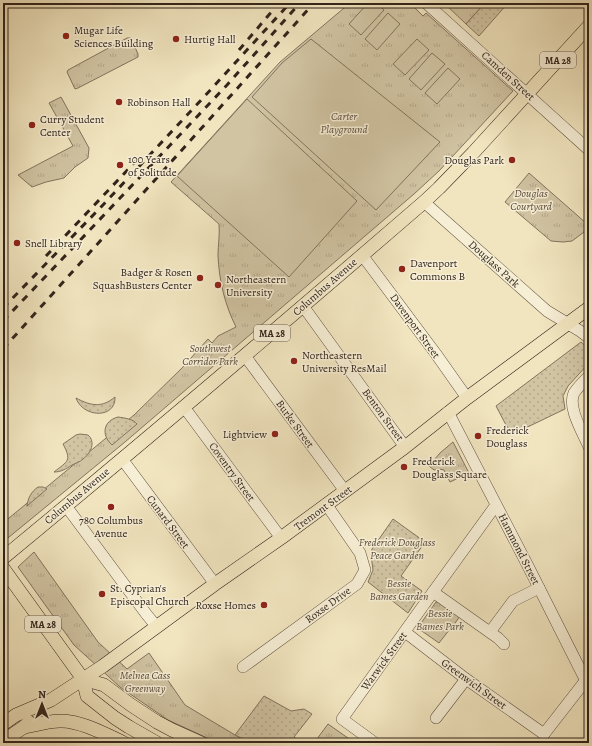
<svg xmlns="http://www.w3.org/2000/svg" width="592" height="746" viewBox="0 0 592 746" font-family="Alegreya,serif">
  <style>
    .grass { fill: url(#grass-tufts); stroke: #82745f }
    .garden { fill: url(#garden-dots); stroke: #82745f }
    .pitch { fill: #d1c4a3; stroke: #82745f }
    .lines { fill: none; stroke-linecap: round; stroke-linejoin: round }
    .minor-casing { stroke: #625444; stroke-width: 12 }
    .major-casing { stroke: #32241b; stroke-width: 14 }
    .minor { stroke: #f6eed5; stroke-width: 11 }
    .major { stroke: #f1e5bf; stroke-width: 13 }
    .rail { stroke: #32241b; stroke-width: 3; stroke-dasharray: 7 7; stroke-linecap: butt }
    .poi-dot { fill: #8f2418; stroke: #f6eed5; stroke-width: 1.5 }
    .labels { text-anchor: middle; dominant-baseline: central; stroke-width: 3; stroke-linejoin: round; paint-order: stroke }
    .shield { fill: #f6eed5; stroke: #6d6153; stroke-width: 1 }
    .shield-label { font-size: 10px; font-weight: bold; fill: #32241b }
    .poi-label { font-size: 11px; fill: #32241b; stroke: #f6eed5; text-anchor: start }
    .street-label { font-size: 11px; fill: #32241b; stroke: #f6eed5 }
    .park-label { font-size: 11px; font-style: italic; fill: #5a4c3d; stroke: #f6eed5 }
  </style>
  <defs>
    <pattern id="grass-tufts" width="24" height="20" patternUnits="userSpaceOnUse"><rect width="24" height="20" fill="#d1c4a3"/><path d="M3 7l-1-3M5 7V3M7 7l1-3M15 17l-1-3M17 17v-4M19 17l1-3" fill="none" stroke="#b4a88c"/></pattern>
    <pattern id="garden-dots" width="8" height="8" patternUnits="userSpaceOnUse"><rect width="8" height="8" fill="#d1c4a3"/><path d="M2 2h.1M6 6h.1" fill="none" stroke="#b4a88c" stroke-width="1.8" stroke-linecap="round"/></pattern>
  </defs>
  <rect width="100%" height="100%" fill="#f1e5bf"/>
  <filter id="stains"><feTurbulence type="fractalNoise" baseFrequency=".005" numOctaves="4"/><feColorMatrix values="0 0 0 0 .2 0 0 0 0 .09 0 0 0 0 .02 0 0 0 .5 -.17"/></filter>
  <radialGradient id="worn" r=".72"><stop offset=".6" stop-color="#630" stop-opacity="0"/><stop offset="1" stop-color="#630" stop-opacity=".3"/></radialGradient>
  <g class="grass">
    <path d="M350 3H410L423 16 426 13 513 91 439 171 414 194 125 442 3 542V523L134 415 182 368 208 339 212 343 218 336 236 327C225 305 219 281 218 255 218 245 220 235 219 224L171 182 280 62Z"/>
    <path d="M444 3H485L466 24Z"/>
    <path d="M127 38H131L138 54V57L78 88 75 89 67 72 68 70Z"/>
    <path d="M61 97 89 148 88 158 75 167 64 178 46 182 32 187 18 175 73 146 49 103Z"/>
    <path d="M529 173 586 223 584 232 572 241 563 242 551 241 505 202Z"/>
    <path d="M453 442 469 473 450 482 444 470 439 469 434 470 429 466 440 453Z"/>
    <path d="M34 552 98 642 127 669 149 653 185 705 235 735 251 743H218L168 720 120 687 74 645 18 567Z"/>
    <path d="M436 602H439L460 616 451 629H450L439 643 419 629V626Z"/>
    <path d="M328 724 355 743H314Z"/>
  </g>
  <g class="garden">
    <path d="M485 3H508L479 36 466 24Z"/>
    <path d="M581 342 589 349V363L568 386 563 396 565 409 513 434 506 425 496 406Z"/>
    <path d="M115 397C116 419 83 418 76 398 91 406 102 408 115 397Z"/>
    <path d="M118 417C125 418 133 419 137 424L112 445C101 435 103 421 118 417Z"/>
    <path d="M80 434 88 435C96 442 91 453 83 459 80 462 76 463 72 465 66 469 61 472 54 472 68 461 72 461 63 444L76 435Z"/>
    <path d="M38 487H43L47 489 27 506C28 498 31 492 38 487Z"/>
    <path d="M393 519 425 542 401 576 422 591 408 613 368 582 373 570 371 555 372 549Z"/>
    <path d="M264 696 291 711 304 709 312 714 294 737 302 743H251L235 735Z"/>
  </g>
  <g class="pitch">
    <path d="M368 3H376L384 10 361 35 349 24Z"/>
    <path d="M388 13 400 24 377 50 365 39Z"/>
    <path d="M311 39 440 142 376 210 252 97 282 63Z"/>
    <path d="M417 39 429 50 405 75 393 64Z"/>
    <path d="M432 53 445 64 421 90 409 79Z"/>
    <path d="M448 68 460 79 437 104 425 93Z"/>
    <path d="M247 99 357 201 289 277 177 176Z"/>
  </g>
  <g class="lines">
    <defs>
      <g id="minor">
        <path d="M426 3 589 150"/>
        <path d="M424 202 547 311 580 331 589 338"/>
        <path d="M362 255 436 354 467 398"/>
        <path d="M303 306 405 447"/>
        <path d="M245 356 345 491"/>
        <path d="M589 376C584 381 578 387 574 393 567 407 583 433 589 447"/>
        <path d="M184 407 281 538"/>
        <path d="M448 412 529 568 589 687"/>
        <path d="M122 459 215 584"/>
        <path d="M66 506 147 615 157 627"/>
        <path d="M433 592 498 638 504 644"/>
        <path d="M405 632 466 679 544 734 586 680"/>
        <path d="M490 632 513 601 539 588"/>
        <path d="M243 667 357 584 365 570 360 553 326 504"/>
        <path d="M436 718 466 679"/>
        <path d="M375 743 342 719 433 592 496 505"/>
      </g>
      <g id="major">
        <path d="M3 558C145 441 285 322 424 202L439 188 473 153 589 26"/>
        <path d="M3 568 83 679 87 696 115 718 129 727 157 743"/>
        <path d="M83 679 104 685 131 705 157 722 172 730 201 743"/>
        <path d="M3 724 16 715 51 700 103 666 215 584 281 538 405 447 467 398 589 308"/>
        <path d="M24 727C36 725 48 721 60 721 79 720 107 735 124 743"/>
        <path d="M3 741 24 727 29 722"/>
      </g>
    </defs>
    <use href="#minor" class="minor-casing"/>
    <use href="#major" class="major-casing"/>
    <use href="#minor" class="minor"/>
    <use href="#major" class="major"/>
    <g class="rail">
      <path d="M239 50 279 3"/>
      <path d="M46 256 137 160"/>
      <path d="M3 308 102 206 203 98 290 3"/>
      <path d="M3 321 86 234 227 85 300 3"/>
      <path d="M3 349 314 3"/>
    </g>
  </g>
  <g class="poi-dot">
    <circle cx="66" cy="36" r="4"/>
    <circle cx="176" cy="39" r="4"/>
    <circle cx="119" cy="102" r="4"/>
    <circle cx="32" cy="125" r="4"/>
    <circle cx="512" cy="160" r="4"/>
    <circle cx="120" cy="165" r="4"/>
    <circle cx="17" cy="243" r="4"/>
    <circle cx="402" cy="269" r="4"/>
    <circle cx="200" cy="278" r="4"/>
    <circle cx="218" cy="285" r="4"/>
    <circle cx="294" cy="361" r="4"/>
    <circle cx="275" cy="434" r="4"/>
    <circle cx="478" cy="436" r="4"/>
    <circle cx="404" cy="467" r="4"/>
    <circle cx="111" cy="507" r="4"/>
    <circle cx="102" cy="594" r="4"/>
    <circle cx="264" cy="605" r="4"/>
  </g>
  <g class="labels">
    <g class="shield">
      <rect x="540" y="52" width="36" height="16" rx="3"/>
      <rect x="254" y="325" width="36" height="16" rx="3"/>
      <rect x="25" y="616" width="36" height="16" rx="3"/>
    </g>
    <g class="shield-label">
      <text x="558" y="60">MA 28</text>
      <text x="272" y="333">MA 28</text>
      <text x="43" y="624">MA 28</text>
    </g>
    <g class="poi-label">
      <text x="74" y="30">Mugar Life<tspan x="74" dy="13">Sciences Building</tspan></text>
      <text x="184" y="39">Hurtig Hall</text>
      <text x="127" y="102">Robinson Hall</text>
      <text x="40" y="119">Curry Student<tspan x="40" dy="13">Center</tspan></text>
      <text x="128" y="159">100 Years<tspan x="128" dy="13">of Solitude</tspan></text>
      <text x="504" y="160" text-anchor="end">Douglas Park</text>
      <text x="25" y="243">Snell Library</text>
      <text x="410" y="263">Davenport<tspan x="410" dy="13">Commons B</tspan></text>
      <text x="192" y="272" text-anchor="end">Badger &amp; Rosen<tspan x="192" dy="13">SquashBusters Center</tspan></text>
      <text x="226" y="279">Northeastern<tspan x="226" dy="13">University</tspan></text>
      <text x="302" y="355">Northeastern<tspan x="302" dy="13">University ResMail</tspan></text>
      <text x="486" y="430">Frederick<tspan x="486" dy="13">Douglass</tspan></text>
      <text x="267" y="434" text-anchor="end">Lightview</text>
      <text x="412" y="461">Frederick<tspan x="412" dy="13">Douglass Square</tspan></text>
      <text x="111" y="520" text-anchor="middle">780 Columbus<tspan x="111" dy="13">Avenue</tspan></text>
      <text x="110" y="588">St. Cyprian's<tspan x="110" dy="13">Episcopal Church</tspan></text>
      <text x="256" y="605" text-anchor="end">Roxse Homes</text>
    </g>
    <g class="street-label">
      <text transform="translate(508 76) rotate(42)">Camden Street</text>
      <text transform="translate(494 264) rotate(42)">Douglass Park</text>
      <text transform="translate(325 287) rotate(-41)">Columbus Avenue</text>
      <text transform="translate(415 326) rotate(54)">Davenport Street</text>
      <text transform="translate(383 415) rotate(54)">Benton Street</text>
      <text transform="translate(295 424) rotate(54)">Burke Street</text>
      <text transform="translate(232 472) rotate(54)">Coventry Street</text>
      <text transform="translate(77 496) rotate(-40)">Columbus Avenue</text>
      <text transform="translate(323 508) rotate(-36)">Tremont Street</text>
      <text transform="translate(168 522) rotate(53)">Cunard Street</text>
      <text transform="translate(519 549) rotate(63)">Hammond Street</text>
      <text transform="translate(328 605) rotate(-36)">Roxse Drive</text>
      <text transform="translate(384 661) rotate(-54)">Warwick Street</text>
      <text transform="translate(474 684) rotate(36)">Greenwich Street</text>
    </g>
    <g class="park-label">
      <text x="344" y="116">Carter<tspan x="344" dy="13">Playground</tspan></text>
      <text x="531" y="193">Douglas<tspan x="531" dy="13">Courtyard</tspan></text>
      <text x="210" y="348">Southwest<tspan x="210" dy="13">Corridor Park</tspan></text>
      <text x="397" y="542">Frederick Douglass<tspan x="397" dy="13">Peace Garden</tspan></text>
      <text x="399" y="583">Bessie<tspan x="399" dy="13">Bames Garden</tspan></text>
      <text x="440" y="613">Bessie<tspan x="440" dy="13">Bames Park</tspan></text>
      <text x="145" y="675">Melnea Cass<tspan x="145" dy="13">Greenway</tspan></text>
    </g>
  </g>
  <rect width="592" height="746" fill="none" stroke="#f1e5bf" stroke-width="16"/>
  <rect x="4" y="4" width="584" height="738" fill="none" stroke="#32241b" stroke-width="2"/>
  <rect x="8" y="8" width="576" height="730" fill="none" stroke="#32241b"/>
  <g transform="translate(42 704)" stroke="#f6eed5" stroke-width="3" paint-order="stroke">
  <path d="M0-3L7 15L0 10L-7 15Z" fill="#32241b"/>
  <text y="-6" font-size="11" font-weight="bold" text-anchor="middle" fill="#32241b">N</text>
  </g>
  <rect width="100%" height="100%" filter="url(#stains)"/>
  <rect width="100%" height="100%" fill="url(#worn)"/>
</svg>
